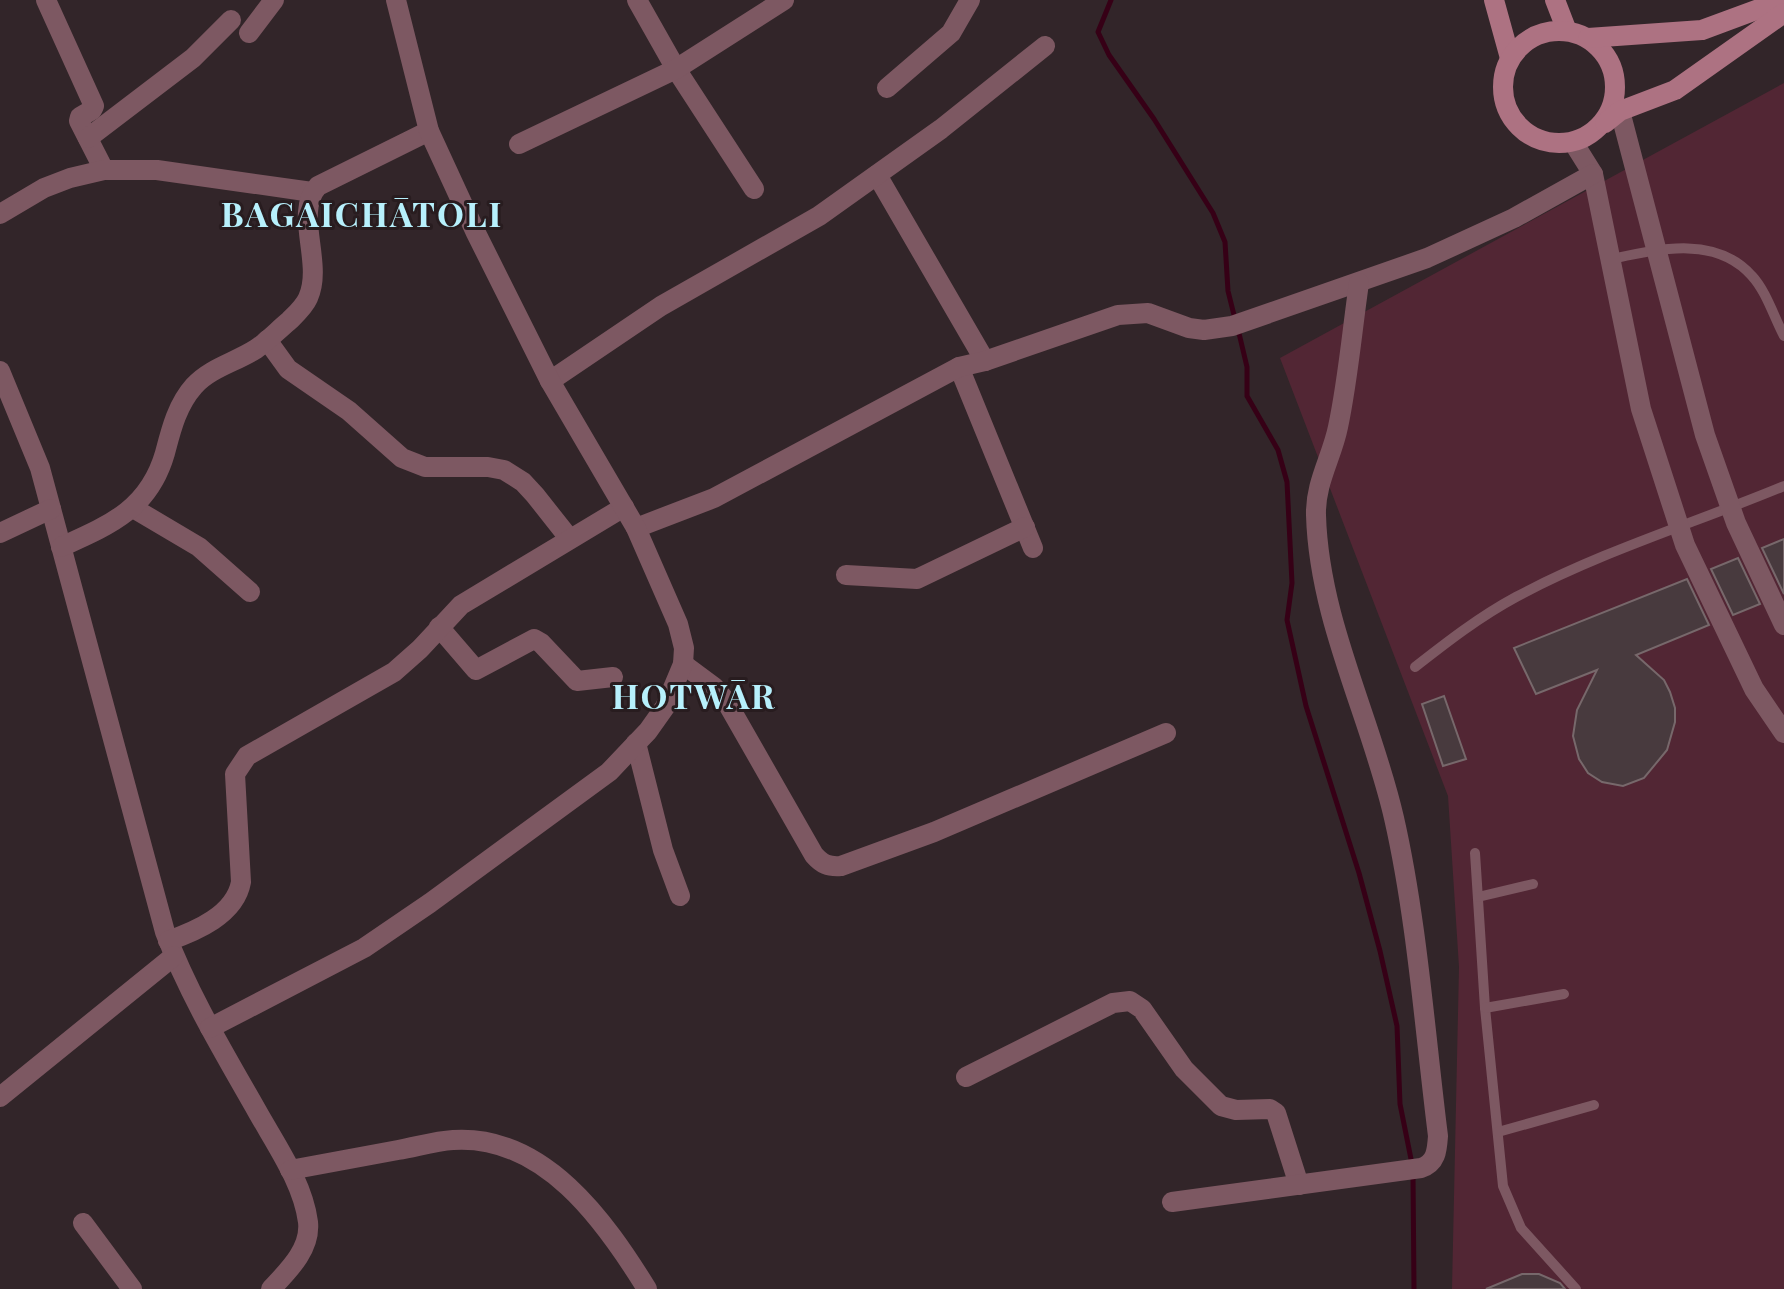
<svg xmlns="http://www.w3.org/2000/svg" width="1784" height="1289" viewBox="0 0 1784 1289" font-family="'Playfair Display',serif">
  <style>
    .green { fill: #522634 }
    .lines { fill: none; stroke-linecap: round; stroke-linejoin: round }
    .stream { stroke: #360016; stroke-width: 5 }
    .building { fill: #483a3e; stroke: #77686b; stroke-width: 2 }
    .lane { stroke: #7d5862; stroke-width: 10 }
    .street { stroke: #7d5862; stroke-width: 20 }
    .secondary { stroke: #ad7282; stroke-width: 20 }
    .labels { text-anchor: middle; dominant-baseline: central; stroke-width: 6; stroke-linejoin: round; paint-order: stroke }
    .district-label { font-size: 34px; font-weight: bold; letter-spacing: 2px; fill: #b7f0fc; stroke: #281c1f }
  </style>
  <rect width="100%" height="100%" fill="#322529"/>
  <path class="green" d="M1784 83V1289H1452L1459 967 1448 796 1280 358Z"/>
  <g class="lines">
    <g class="stream">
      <path d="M1111 0 1098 32 1109 55 1154 119 1213 213 1225 242 1228 291 1235 319"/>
      <path d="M1238 329 1247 367V396L1278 450 1287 482 1292 583 1287 620 1306 706 1359 873 1380 951 1397 1026 1400 1104 1412 1164"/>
      <path d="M1413 1174 1414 1289"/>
    </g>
  </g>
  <g class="building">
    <path d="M1784 539V594L1762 548Z"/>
    <path d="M1738 558 1760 604 1733 615 1711 569Z"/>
    <path d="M1687 579 1709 625 1636 655 1664 680 1670 692 1675 708V722L1667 750 1644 778 1623 786 1602 782 1588 773 1579 759 1573 736 1577 710 1597 670 1536 694 1514 648Z"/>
    <path d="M1444 696 1466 759 1443 766 1422 704Z"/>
    <path d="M1522 1274H1539L1560 1283 1565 1289H1486Z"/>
  </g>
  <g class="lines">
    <g class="lane">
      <path d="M1612 259C1658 249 1716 235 1752 276 1766 291 1774 317 1784 336"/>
      <path d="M1415 667C1447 642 1479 617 1516 597 1602 551 1695 523 1784 486"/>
      <path d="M1475 853 1485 1008 1503 1186 1521 1228 1576 1289"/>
      <path d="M1478 897 1533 884"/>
      <path d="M1485 1008 1564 994"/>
      <path d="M1498 1132 1594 1105"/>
    </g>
    <g class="street">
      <path d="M46 0 94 106 92 110 80 117 79 121 104 170"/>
      <path d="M637 0 676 69 754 189"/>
      <path d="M249 33 274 0"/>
      <path d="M887 88 951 33 970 0"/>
      <path d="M1620 111 1705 435 1736 523 1784 625"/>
      <path d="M88 138 193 58 231 20"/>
      <path d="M1573 142 1593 174 1641 409 1685 545 1754 689 1784 733"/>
      <path d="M519 144 676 69 784 0"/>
      <path d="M877 175 985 361"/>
      <path d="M0 214 44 188 70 178 104 170H157L312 192"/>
      <path d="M267 340 288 369 349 411 402 458 425 467H488L504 470 523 482 535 495 569 538"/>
      <path d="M959 367 1033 548"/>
      <path d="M0 371 40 468 165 932C189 995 224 1053 257 1111 276 1145 303 1183 308 1222 311 1249 288 1271 271 1289"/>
      <path d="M550 381 661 306 819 216 941 129 1045 46"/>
      <path d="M133 508 199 547 250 592"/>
      <path d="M636 528 714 498 959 367 985 361 1118 315 1148 313 1189 328 1204 330 1232 326 1427 258 1514 218 1593 174"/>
      <path d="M0 533 51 509"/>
      <path d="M61 547C110 525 149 509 165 453 171 430 177 405 194 386 210 368 236 362 256 349 268 341 278 330 289 321 296 314 304 307 308 298 324 263 293 213 318 186L429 131"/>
      <path d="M846 575 917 579 1025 527"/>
      <path d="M439 627 476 670 534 639 541 643 577 681 613 677"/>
      <path d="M683 664 714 687 726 701 814 855C822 864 828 867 841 866L934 832 1166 733"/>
      <path d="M636 743 663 850 680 896"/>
      <path d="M168 941C196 931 235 915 241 882L235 774 247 756 394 672 420 649 461 605 624 507"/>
      <path d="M210 1028 364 948 430 903 609 772 648 731 665 707 683 664 684 648 678 624 636 528 550 381 476 233 429 131 396 0"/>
      <path d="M966 1077 1113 1003 1130 1001 1142 1009 1184 1069 1221 1106 1236 1110 1270 1109 1276 1113 1299 1185"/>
      <path d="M0 1097 174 956"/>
      <path d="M290 1170C326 1163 362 1157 398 1150 416 1147 435 1141 453 1140 544 1134 605 1221 647 1289"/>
      <path d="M1172 1202 1421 1168C1436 1163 1437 1151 1438 1136 1425 1033 1417 919 1394 818 1371 717 1319 621 1316 515 1315 483 1332 457 1338 427 1348 380 1352 331 1359 283"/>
      <path d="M83 1223 132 1289"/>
    </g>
    <g class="secondary">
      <path d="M1494 0 1510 58"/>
      <path d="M1555 0 1567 31"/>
      <circle cx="1559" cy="87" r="56"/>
      <path d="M1588 38 1702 30 1783 0"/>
      <path d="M1605 123 1620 111 1675 90 1784 13"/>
    </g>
  </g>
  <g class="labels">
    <g class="district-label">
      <text x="362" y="213">BAGAICHĀTOLI</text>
      <text x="694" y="695">HOTWĀR</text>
    </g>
  </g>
</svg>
